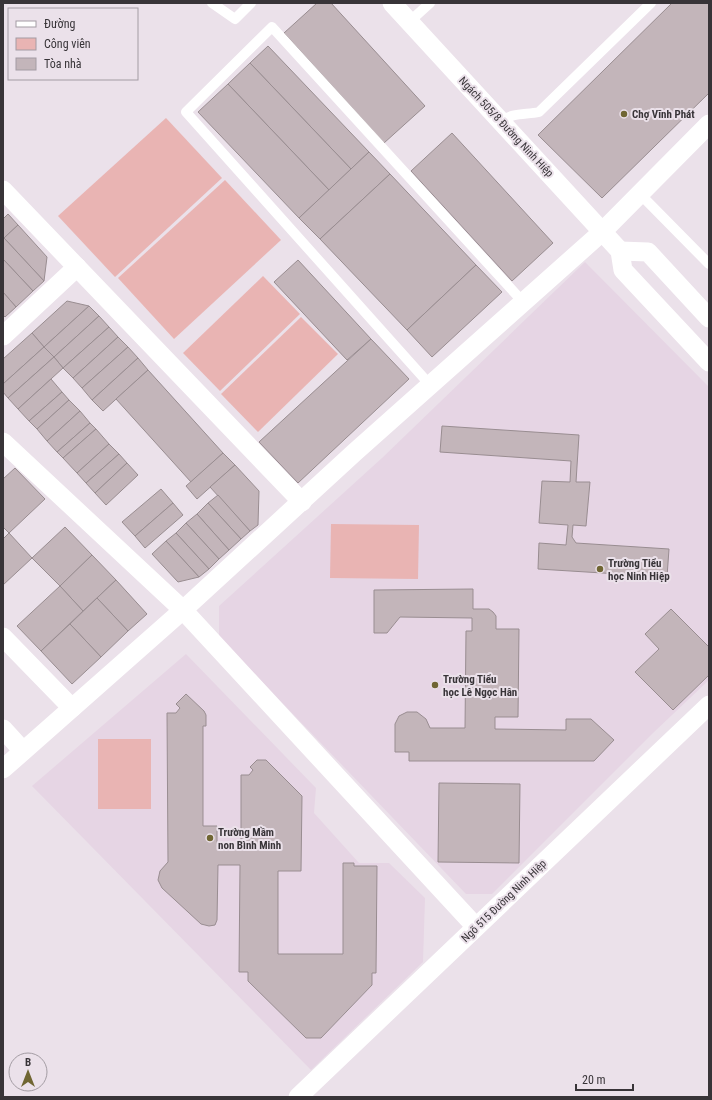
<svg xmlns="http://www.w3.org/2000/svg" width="712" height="1100" viewBox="0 0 712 1100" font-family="'Roboto Condensed',sans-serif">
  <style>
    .built { fill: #e6d5e4 }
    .green { fill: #e9b4b3 }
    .building { fill: #c3b5ba; stroke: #998d91 }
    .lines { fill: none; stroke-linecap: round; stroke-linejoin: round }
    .lane { stroke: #fff; stroke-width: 10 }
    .street { stroke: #fff; stroke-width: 19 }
    .poi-dot { fill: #706633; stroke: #ebe1ea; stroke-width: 1.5 }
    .labels { text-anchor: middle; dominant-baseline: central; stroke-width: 4; stroke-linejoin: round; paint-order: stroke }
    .poi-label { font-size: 11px; font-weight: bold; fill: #383438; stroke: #ebe1ea; text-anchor: start }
    .street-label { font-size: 11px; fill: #383438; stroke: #ebe1ea }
  </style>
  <rect width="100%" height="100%" fill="#ebe1ea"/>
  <g class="built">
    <path d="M585 262 709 387V680L653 733 492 894H466L219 637V606L382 458Z"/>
    <path d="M186 654 316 788 314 813 359 863H389L425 898 423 962 311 1070 32 786Z"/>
  </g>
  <g class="green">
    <path d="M166 118 222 178 115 277 58 216Z"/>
    <path d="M225 180 281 240 174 339 118 278Z"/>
    <path d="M263 276 300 314 220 391 183 353Z"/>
    <path d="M301 317 338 354 258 432 221 394Z"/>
    <path d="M331 524 419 525 418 579 330 578Z"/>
    <rect x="98" y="739" width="53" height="70"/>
  </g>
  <g class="building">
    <path d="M317 3H331L425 106 384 143 284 33Z"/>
    <path d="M672 3H709V93L602 198 538 135Z"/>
    <path d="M268 46 369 152 351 169 250 63Z"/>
    <path d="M250 63 351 169 329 190 228 84Z"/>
    <path d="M228 84 329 190 299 218 198 112Z"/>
    <path d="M452 133 553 243 512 281 411 171Z"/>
    <path d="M369 152 390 174 320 239 299 218Z"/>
    <path d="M390 174 476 265 407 330 320 239Z"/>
    <path d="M8 214 18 225 3 239V219Z"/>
    <path d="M18 225 47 257 44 281 4 238Z"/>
    <path d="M4 238 44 281 33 291 3 259V239Z"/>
    <path d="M3 259 33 291 16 307 3 292Z"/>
    <path d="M298 260 371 339 347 360 274 282Z"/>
    <path d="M476 265 502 292 432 357 407 330Z"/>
    <path d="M3 292 16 307 5 317 3 315Z"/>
    <path d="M67 301 89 306 44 347 32 333Z"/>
    <path d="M89 306 99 316 54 357 44 347Z"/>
    <path d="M99 316 109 327 63 368 54 357Z"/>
    <path d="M109 327 118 337 73 378 63 368Z"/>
    <path d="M32 333 44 347 3 384V359Z"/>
    <path d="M118 337 128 347 82 388 73 378Z"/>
    <path d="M371 339 409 379 298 483 259 442Z"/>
    <path d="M44 347 54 357 8 398 3 392V384Z"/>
    <path d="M128 347 138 358 92 400 82 388Z"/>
    <path d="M54 357 63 368 18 409 8 398Z"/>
    <path d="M138 358 148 370 103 411 92 400Z"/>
    <path d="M148 370 223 453 191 482 116 399Z"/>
    <path d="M51 379 62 392 29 421 18 409Z"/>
    <path d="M62 392 69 400 37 429 29 421Z"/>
    <path d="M69 400 80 411 47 441 37 429Z"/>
    <path d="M80 411 90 423 57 452 47 441Z"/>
    <path d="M90 423 96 429 63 458 57 452Z"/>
    <path d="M442 426 579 435 576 482H590L586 526 573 525 572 537 576 543 669 549 667 577 538 569 539 543 566 545 568 525 539 523 542 481 570 482 571 461 440 452Z"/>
    <path d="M96 429 109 444 77 473 63 458Z"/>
    <path d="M109 444 119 454 86 483 77 473Z"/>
    <path d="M223 453 235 465 197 499 186 486Z"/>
    <path d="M119 454 127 463 95 493 86 483Z"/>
    <path d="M127 463 138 475 106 505 95 493Z"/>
    <path d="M235 465 259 491 258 525 250 531 210 487Z"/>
    <path d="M15 468 45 499 9 533 3 527V479Z"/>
    <path d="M161 489 173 503 135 536 122 522Z"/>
    <path d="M218 495 250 531 241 539 208 503Z"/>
    <path d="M173 503 183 515 145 548 135 536Z"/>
    <path d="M208 503 241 539 229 550 197 514Z"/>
    <path d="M197 514 229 550 219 559 186 523Z"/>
    <path d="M186 523 219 559 209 569 176 533Z"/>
    <path d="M65 527 92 555 60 586 32 558Z"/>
    <path d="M9 533 32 558 3 585V539Z"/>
    <path d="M176 533 209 569 199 577 166 541Z"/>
    <path d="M166 541 199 577 178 582 152 554Z"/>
    <path d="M92 555 116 580 83 611 60 586Z"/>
    <path d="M116 580 147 614 128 631 97 598Z"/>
    <path d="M60 586 83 611 41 651 17 626Z"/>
    <path d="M473 589V609H489L493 612 496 616V629H519L518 717H495V729L566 730V719H591L614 740 594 761H409V752H395V724L399 716 407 712H417L426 719 430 728H465L466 631H472V618L400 617 387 633H374V590Z"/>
    <path d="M97 598 128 631 101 657 70 624Z"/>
    <path d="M671 609 709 647V675L673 710 635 672 659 649 645 634Z"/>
    <path d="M70 624 101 657 72 684 41 651Z"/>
    <path d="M186 694 204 711 206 715V726H203V826H217V844H241V775H249L253 770 250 767 257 760H266L302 796 301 871H278V954H343V863H354V866H377L376 973H372V985L321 1038H306L248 981V972H239L240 865H218L217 920 215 925 209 926 201 924 162 888 158 880 160 871 168 862 167 713H176L180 708 176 704Z"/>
    <path d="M439 783 520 784 519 863 438 862Z"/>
  </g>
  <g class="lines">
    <g class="lane">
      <path d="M212 3 235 19 251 3"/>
      <path d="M409 22 430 3"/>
      <path d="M501 122C512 112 526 115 539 112L651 3"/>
      <path d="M640 194 709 264"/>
      <path d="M431 386 186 112 272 27 524 303"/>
    </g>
    <g class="street">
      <path d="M392 3 620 251 623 270 709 362"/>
      <path d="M3 190 302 502"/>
      <path d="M620 251 648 252 709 318"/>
      <path d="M3 336 77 267"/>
      <path d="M3 442 183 610 476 927"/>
      <path d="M3 637 72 708"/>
      <path d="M3 729 23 751"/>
      <path d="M3 769 183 610 355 452 602 232 709 124"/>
      <path d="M298 1097 709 705"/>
    </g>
  </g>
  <g class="poi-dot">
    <circle cx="624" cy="114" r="4"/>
    <circle cx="600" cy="569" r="4"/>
    <circle cx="435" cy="685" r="4"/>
    <circle cx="210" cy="838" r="4"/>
  </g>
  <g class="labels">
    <g class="poi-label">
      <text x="632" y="114">Chợ Vĩnh Phát</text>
      <text x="608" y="563">Trường Tiểu<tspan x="608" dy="13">học Ninh Hiệp</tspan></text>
      <text x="443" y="679">Trường Tiểu<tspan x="443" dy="13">học Lê Ngọc Hân</tspan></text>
      <text x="218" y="832">Trường Mầm<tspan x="218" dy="13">non Bình Minh</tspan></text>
    </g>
    <g class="street-label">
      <text transform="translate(506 127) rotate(47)">Ngách 505/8 Đường Ninh Hiệp</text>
      <text transform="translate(504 901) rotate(-44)">Ngõ 515 Đường Ninh Hiệp</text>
    </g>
  </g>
  <rect width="712" height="1100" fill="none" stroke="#383438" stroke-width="8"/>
  <rect x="8" y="8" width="130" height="72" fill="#ebe1ea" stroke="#a39ca3"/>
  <rect x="16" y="21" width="20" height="6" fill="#ffffff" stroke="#a39ca3"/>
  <text x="44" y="28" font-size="12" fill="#383438">Đường</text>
  <rect x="16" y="38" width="20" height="12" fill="#e9b4b3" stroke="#a39ca3"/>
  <text x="44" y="48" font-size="12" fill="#383438">Công viên</text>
  <rect x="16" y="58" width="20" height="12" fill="#c3b5ba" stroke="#a39ca3"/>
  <text x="44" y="68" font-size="12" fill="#383438">Tòa nhà</text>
  <g transform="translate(28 1072)"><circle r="19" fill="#ebe1ea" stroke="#a39ca3"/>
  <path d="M0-3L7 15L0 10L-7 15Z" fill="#706633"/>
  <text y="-6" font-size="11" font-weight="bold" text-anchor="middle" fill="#383438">B</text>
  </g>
  <path d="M576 1084v6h57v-6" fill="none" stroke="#383438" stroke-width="2"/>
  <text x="582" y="1084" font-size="12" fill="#383438" stroke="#ebe1ea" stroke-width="3" paint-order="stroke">20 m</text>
</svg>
